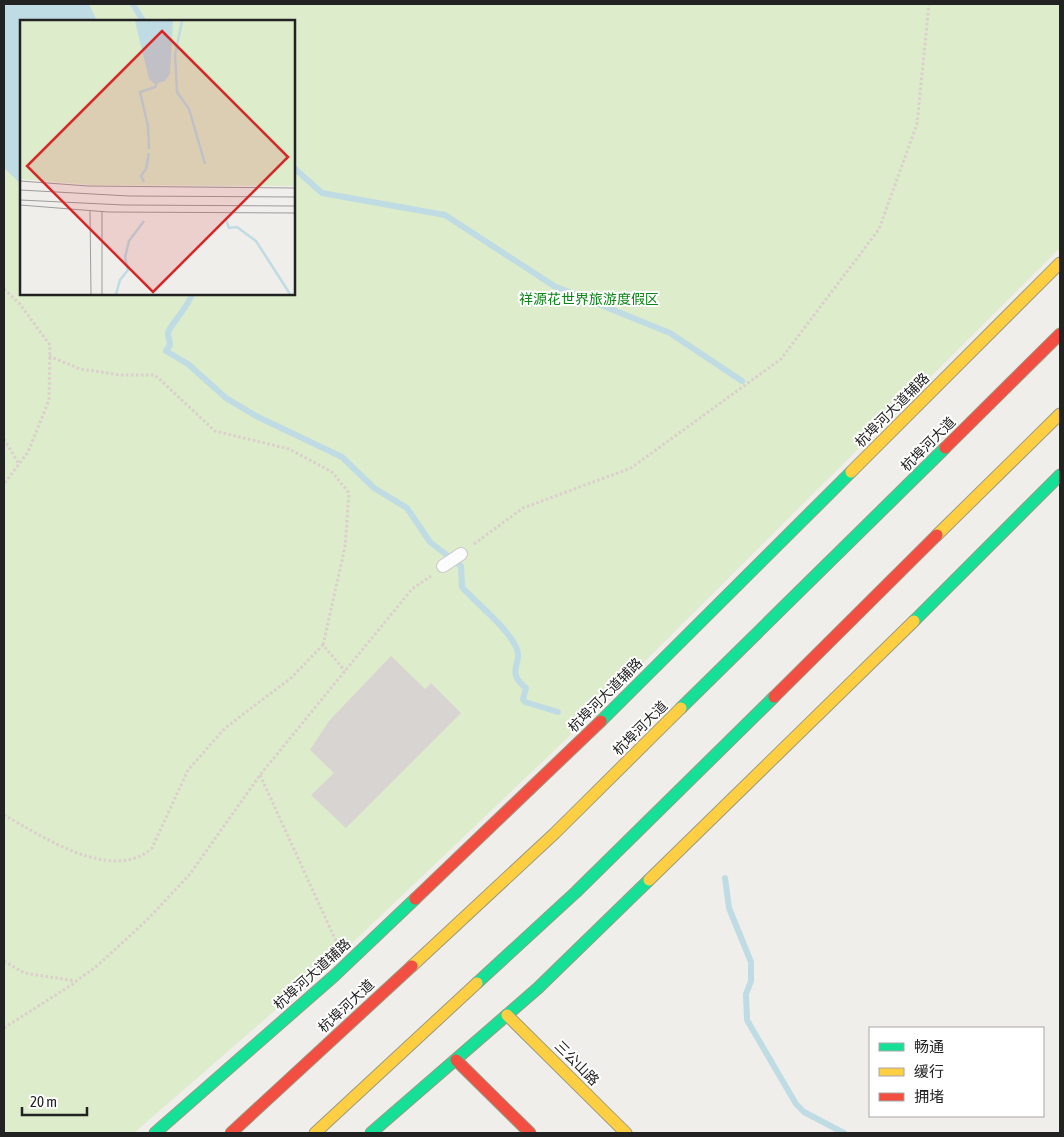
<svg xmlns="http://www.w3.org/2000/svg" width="1064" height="1137" viewBox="0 0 1064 1137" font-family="'Asap Condensed','Noto Sans SC',sans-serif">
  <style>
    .grass { fill: #ddeccb; fill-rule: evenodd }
    .water { fill: #bfdbe3 }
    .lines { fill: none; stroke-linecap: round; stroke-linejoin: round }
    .stream { stroke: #bfdbe3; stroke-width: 6 }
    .building { fill: #d7d4d2 }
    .lane-casing { stroke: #c9c8c7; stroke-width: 14 }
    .fast-casing { stroke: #999a82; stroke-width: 13 }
    .slow-casing { stroke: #999a82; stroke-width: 13 }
    .jam-casing { stroke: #999a82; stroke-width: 13 }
    .path { stroke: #dccecd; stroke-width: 3; stroke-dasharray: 2.5 2.5; stroke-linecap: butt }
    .lane { stroke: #fdfcfc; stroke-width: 12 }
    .fast { stroke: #16e098; stroke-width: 11 }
    .slow { stroke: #ffcf43; stroke-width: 11 }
    .jam { stroke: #f24e42; stroke-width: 11 }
    .labels { text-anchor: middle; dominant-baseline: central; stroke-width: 4; stroke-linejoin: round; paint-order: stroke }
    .park-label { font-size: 14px; fill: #0c8416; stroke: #fff }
    .street-label { font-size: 14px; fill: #222; stroke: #fff }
    .inset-river { fill: none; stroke: #bfdbe3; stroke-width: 2.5 }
    .inset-road { fill: none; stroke: #9e9c9b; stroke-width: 1 }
    .view { fill: #d62828; fill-opacity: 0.15; stroke: #d62828; stroke-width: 2.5 }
    .inset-edge { fill: none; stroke: #222; stroke-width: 2.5 }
  </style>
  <rect width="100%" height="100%" fill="#f0eeeb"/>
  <path class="grass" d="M4 4H1060V248L579 727 348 947 134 1133H4ZM21 21H294V294H21Z"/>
  <path class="water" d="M4 4H89L97 21H21V184L4 168Z"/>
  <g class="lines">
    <g class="stream">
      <path d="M133 4 143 21"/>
      <path d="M294 168 322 193 445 215 554 286 670 333 742 381"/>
      <path d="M192 294C188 308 169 326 168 333 168 336 170 342 170 345L166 351 188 364 226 398 256 416 342 457 374 488 407 508 430 542 461 566 462 587C479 606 505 625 516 647 524 664 504 671 526 688L523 699 525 702 558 712"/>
      <path d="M725 878 729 908 751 962V981L746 994 747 1020 796 1104 804 1112 844 1133"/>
    </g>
  </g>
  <path class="building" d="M391 656 425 689 431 683 461 713 346 828 311 795 334 773 310 750 329 721Z"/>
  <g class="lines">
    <defs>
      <path id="lane" d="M443 566 461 554"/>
      <g id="fast">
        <path d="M914 621 1060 475"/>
        <path d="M681 708 945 448"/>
        <path d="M601 721 851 472"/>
        <path d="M477 983 576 892 774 697"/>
        <path d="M155 1133 334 976 415 899"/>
        <path d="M371 1133 538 988 649 880"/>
      </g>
      <g id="slow">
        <path d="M851 472 1060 263"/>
        <path d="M937 535 1060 414"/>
        <path d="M649 880 914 621"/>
        <path d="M412 966 555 833 681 708"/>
        <path d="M507 1015 626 1133"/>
        <path d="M315 1133 477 983"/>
      </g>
      <g id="jam">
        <path d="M945 448 1060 334"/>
        <path d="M774 697 937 535"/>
        <path d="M415 899 601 721"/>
        <path d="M456 1060 530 1133"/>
        <path d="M231 1133 412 966"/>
      </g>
    </defs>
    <use href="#lane" class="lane-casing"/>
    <use href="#fast" class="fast-casing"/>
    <use href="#slow" class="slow-casing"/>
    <use href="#jam" class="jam-casing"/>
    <g class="path">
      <path d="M4 289 19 303 50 345 49 400 28 452 4 484"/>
      <path d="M49 356 80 369 121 375H155L215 431 289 449 332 472 349 493 345 547 323 645"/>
      <path d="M4 439 19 464"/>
      <path d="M474 544 523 508 631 468 781 359 879 229 917 124 929 4"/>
      <path d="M260 775 336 941"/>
      <path d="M4 815C42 836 112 884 152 848L188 770 225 728 291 678 323 645 345 671"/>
      <path d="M4 961 24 973 76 981 97 966 147 920 190 874 260 775 412 589 431 576"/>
      <path d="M4 1028 76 982"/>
    </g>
    <use href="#lane" class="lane"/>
    <use href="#fast" class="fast"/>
    <use href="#slow" class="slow"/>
    <use href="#jam" class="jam"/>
  </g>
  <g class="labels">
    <g class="park-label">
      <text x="589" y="299">祥源花世界旅游度假区</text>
    </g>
    <g class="street-label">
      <text transform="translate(892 410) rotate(-45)">杭埠河大道辅路</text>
      <text transform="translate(928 444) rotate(-45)">杭埠河大道</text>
      <text transform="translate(605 695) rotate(-45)">杭埠河大道辅路</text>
      <text transform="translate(640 728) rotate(-45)">杭埠河大道</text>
      <text transform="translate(312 974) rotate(-42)">杭埠河大道辅路</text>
      <text transform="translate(346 1006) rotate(-43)">杭埠河大道</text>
      <text transform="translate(577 1063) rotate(45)">三公山路</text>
    </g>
  </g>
  <g transform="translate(20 20)">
    <rect width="275" height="275" fill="#f0eeeb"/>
    <path d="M0 1H275V166L71 165 0 159Z" fill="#ddeccb"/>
    <path d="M115 1H153L150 54 145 61 135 64 129 59Z" fill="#bfdbe3"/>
    <path class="inset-river" d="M162 1 155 35 157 72 169 89 185 144M129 129 128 106 120 72 135 67 137 63M124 162 121 156 126 149 129 133M206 200 209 208 217 207 236 221 270 274M96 274 100 260 108 250 105 237 109 221 124 201"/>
    <path class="inset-road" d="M0 161 68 166 275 168M0 170 109 176 275 177M0 180 104 185 275 186M0 185 88 192 275 193M70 191 71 274M82 192V274"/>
    <path class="view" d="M142 11 268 137 133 272 7 146Z"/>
    <rect width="275" height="275" class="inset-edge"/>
  </g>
  <rect width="1064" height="1137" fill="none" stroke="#222222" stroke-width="10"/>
  <rect x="869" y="1027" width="175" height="90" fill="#ffffff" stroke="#a7a7a7"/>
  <rect x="879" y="1043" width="25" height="8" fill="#16e098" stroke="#a7a7a7"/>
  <text x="914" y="1052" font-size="15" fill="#222222">畅通</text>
  <rect x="879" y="1068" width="25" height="8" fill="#ffcf43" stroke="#a7a7a7"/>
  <text x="914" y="1077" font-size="15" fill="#222222">缓行</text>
  <rect x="879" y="1093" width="25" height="8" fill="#f24e42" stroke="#a7a7a7"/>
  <text x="914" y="1102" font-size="15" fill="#222222">拥堵</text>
  <path d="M22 1107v8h65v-8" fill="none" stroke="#222222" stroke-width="2.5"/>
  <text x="30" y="1107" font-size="15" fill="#222222" stroke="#ffffff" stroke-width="4" paint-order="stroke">20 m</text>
</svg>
